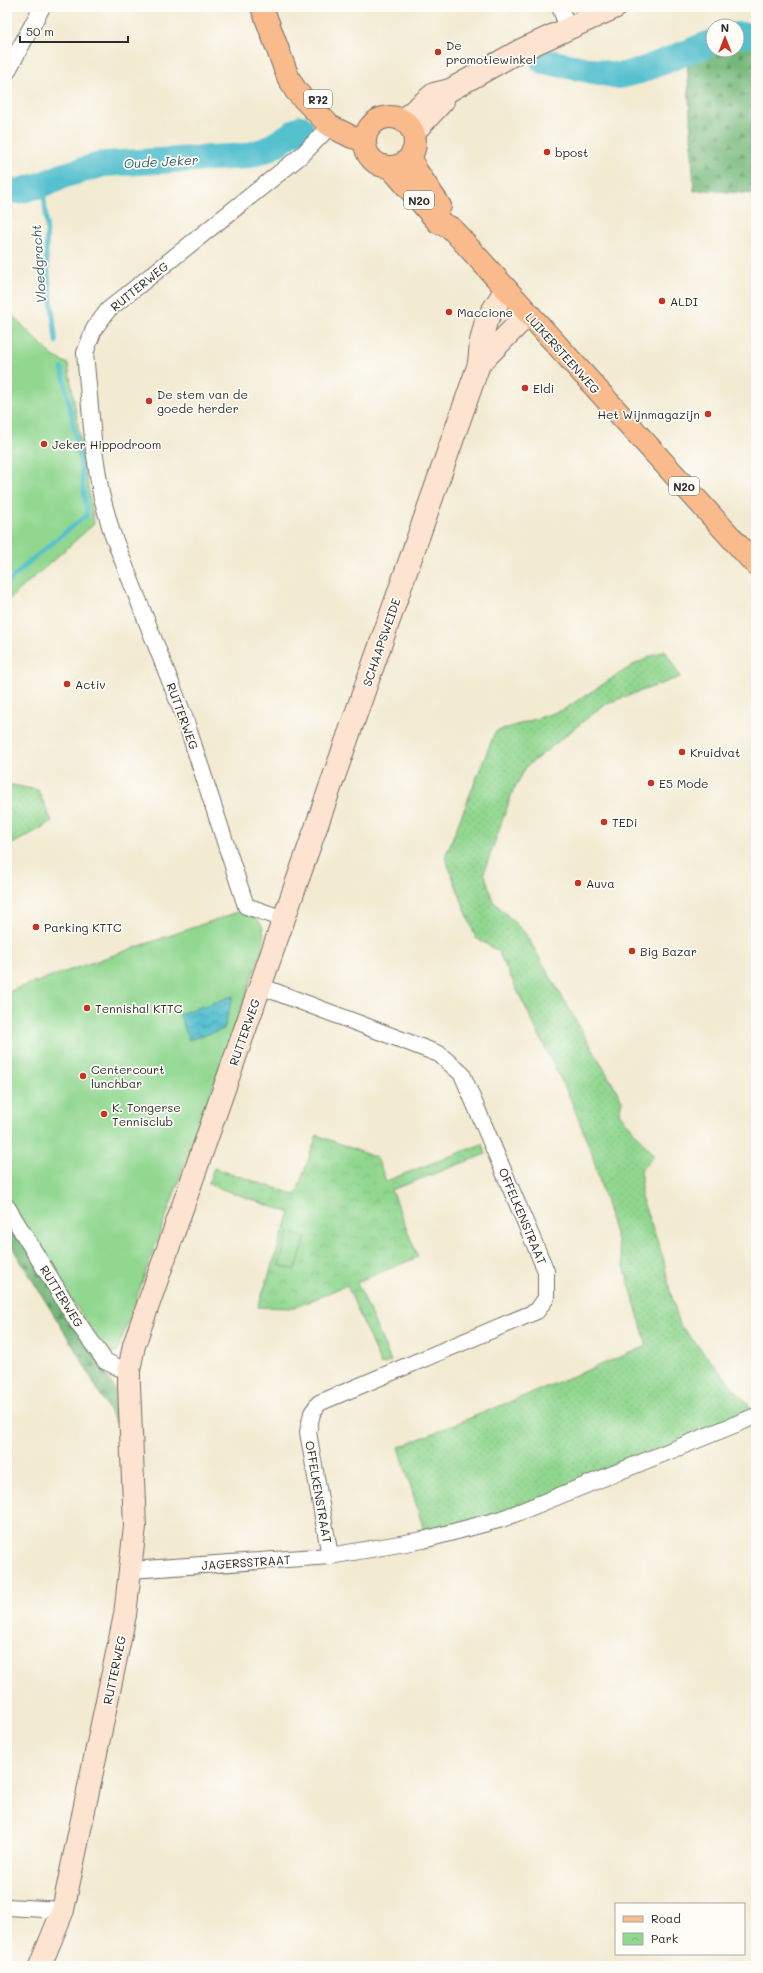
<svg xmlns="http://www.w3.org/2000/svg" width="763" height="1973" viewBox="0 0 763 1973" font-family="Mali,sans-serif">
  <style>
    .grass { fill: url(#grass-dots); stroke: #5e815e }
    .forest { fill: url(#forest-firs); stroke: #507252 }
    .park { fill: url(#park-crowns); stroke: #5e815e }
    .garden { fill: #91d790; stroke: #5e815e }
    .water { fill: url(#water-waves); stroke: #40767c }
    .lines { fill: none; stroke-linecap: round; stroke-linejoin: round }
    .stream { stroke: #54c0ce; stroke-width: 4.5 }
    .river { stroke: #54c0ce; stroke-width: 26 }
    .street-casing { stroke: #716e65; stroke-width: 18 }
    .secondary-casing { stroke: #716e65; stroke-width: 24 }
    .primary-casing { stroke: #716e65; stroke-width: 24 }
    .street { stroke: #fff; stroke-width: 16 }
    .secondary { stroke: #fde4d1; stroke-width: 22 }
    .primary { stroke: #fabb8c; stroke-width: 22 }
    .poi-dot { fill: #c8321e; stroke: #fdfcf7; stroke-width: 1.5 }
    .labels { text-anchor: middle; dominant-baseline: central; stroke-width: 3.5; stroke-linejoin: round; paint-order: stroke }
    .shield { fill: #fdfcf7; stroke: #6a6a68; stroke-width: 1 }
    .shield-label { font-size: 11px; font-weight: bold; fill: #2b2b2b }
    .poi-label { font-size: 12px; fill: #2b2b2b; stroke: #fdfcf7; text-anchor: start }
    .street-label { font-size: 12px; fill: #2b2b2b; stroke: #fdfcf7 }
    .water-label { font-size: 13px; font-style: italic; fill: #395f64; stroke: #fdfcf7 }
  </style>
  <defs>
    <pattern id="grass-dots" width="8" height="8" patternUnits="userSpaceOnUse"><rect width="8" height="8" fill="#91d790"/><path d="M2 2h.1M6 6h.1" fill="none" stroke="#7db97c" stroke-width="1.8" stroke-linecap="round"/></pattern>
    <pattern id="forest-firs" width="22" height="20" patternUnits="userSpaceOnUse"><rect width="22" height="20" fill="#74b87a"/><path d="M5 1l3.5 6h-7zM16 11l3.5 6h-7z" fill="#5f9664"/></pattern>
    <pattern id="park-crowns" width="20" height="18" patternUnits="userSpaceOnUse"><rect width="20" height="18" fill="#91d790"/><path d="M2 6a3 3 0 1 1 6 0M12 15a3 3 0 1 1 6 0" fill="none" stroke="#7db97c"/></pattern>
    <pattern id="water-waves" width="16" height="10" patternUnits="userSpaceOnUse"><rect width="16" height="10" fill="#54c0ce"/><path d="M0 5q4-4 8 0t8 0" fill="none" stroke="#469ca7"/></pattern>
  </defs>
  <rect width="100%" height="100%" fill="#fdfcf7"/>
  <filter id="ink" filterUnits="userSpaceOnUse"><feTurbulence type="fractalNoise" baseFrequency=".025" numOctaves="2"/><feDisplacementMap in="SourceGraphic" scale="8" xChannelSelector="R" yChannelSelector="G"/><feConvolveMatrix kernelMatrix="1 2 1 2 8 2 1 2 1" color-interpolation-filters="sRGB"/></filter>
  <filter id="wash" filterUnits="userSpaceOnUse"><feTurbulence type="fractalNoise" baseFrequency=".012" numOctaves="4" result="noise"/><feDisplacementMap in="SourceGraphic" scale="16" xChannelSelector="R" yChannelSelector="G"/><feGaussianBlur stdDeviation="0.9" result="paint"/><feColorMatrix in="noise" values="0 0 0 0 0 0 0 0 0 0 0 0 0 0 0 0 0 1.4 0 .05"/><feComposite in="paint" operator="in"/></filter>
  <g filter="url(#wash)">
    <rect width="100%" height="100%" fill="#f3ead2"/>
    <g class="grass">
      <path d="M665 650 680 677 605 704 526 767 512 793 484 872 493 901 525 933 622 1100 619 1113 654 1156 641 1170V1197L663 1257 670 1291 680 1325 755 1413 496 1518 425 1534 399 1447 647 1346 592 1154 571 1100 498 951 476 938 445 857 495 732 563 710 633 665Z"/>
      <path d="M7 784 38 790 52 822 7 847Z"/>
    </g>
    <g class="forest">
      <path d="M756 42V194L705 190 694 191 687 59 713 49 737 50V44Z"/>
      <path d="M7 1214 100 1363 115 1390 116 1423 78 1354 7 1239Z"/>
    </g>
    <path class="park" d="M317 1135 377 1158 386 1181 482 1144 486 1154 391 1190 418 1257 357 1282 391 1361 381 1365 347 1285 294 1308 258 1307 290 1213 208 1184 214 1168 296 1195Z"/>
    <g class="garden">
      <path d="M7 310 53 356 68 364 94 524 7 601Z"/>
      <path d="M238 912C265 918 267 928 261 953L117 1352H107L42 1256 7 1199V992Z"/>
      <path d="M289 1232 306 1238 295 1270 279 1265Z"/>
    </g>
    <path class="water" d="M233 996 224 1029 189 1040 179 1014Z"/>
    <g class="lines">
      <g class="stream">
        <path d="M43 184 47 229 46 255 56 342"/>
        <path d="M7 583 30 561 87 515 79 454 62 368"/>
      </g>
      <g class="river">
        <path d="M737 35H756"/>
        <path d="M543 61 619 76 640 71 713 42"/>
        <path d="M18 191 38 186 65 175 104 164 247 156 268 149 301 128"/>
      </g>
    </g>
  </g>
  <g filter="url(#ink)">
    <g class="lines">
      <defs>
        <g id="street">
          <path d="M560 7 568 28"/>
          <path d="M7 72 42 7"/>
          <path d="M284 919 246 906 185 719 112 533 101 494 94 450 85 353 94 329 108 310 303 154 330 126"/>
          <path d="M260 986 439 1054 462 1074 546 1271V1298L537 1311 319 1403 312 1413 308 1432 330 1556"/>
          <path d="M7 1207 78 1323 105 1361 117 1367 129 1371"/>
          <path d="M131 1570 330 1556 423 1540 502 1519 756 1416"/>
          <path d="M7 1907 63 1910"/>
        </g>
        <g id="secondary">
          <path d="M403 120 434 94 450 90 521 50 616 7"/>
          <path d="M414 132 443 101"/>
          <path d="M479 364 528 314"/>
          <path d="M40 1966 63 1910 125 1615 135 1526 129 1386V1371L134 1345 479 364 481 341 486 321 506 289"/>
        </g>
        <g id="primary">
          <path d="M262 7 288 77 296 91 330 126 352 137 365 140"/>
          <circle cx="390" cy="142" r="25"/>
          <path d="M411 157 416 170 440 206"/>
          <path d="M391 168 438 222 451 228 756 565"/>
        </g>
      </defs>
      <use href="#street" class="street-casing"/>
      <use href="#secondary" class="secondary-casing"/>
      <use href="#primary" class="primary-casing"/>
      <use href="#street" class="street"/>
      <use href="#secondary" class="secondary"/>
      <use href="#primary" class="primary"/>
    </g>
  </g>
  <g class="poi-dot">
    <circle cx="438" cy="52" r="4"/>
    <circle cx="547" cy="152" r="4"/>
    <circle cx="662" cy="301" r="4"/>
    <circle cx="449" cy="312" r="4"/>
    <circle cx="525" cy="388" r="4"/>
    <circle cx="149" cy="401" r="4"/>
    <circle cx="708" cy="414" r="4"/>
    <circle cx="44" cy="444" r="4"/>
    <circle cx="67" cy="684" r="4"/>
    <circle cx="682" cy="752" r="4"/>
    <circle cx="651" cy="783" r="4"/>
    <circle cx="604" cy="822" r="4"/>
    <circle cx="578" cy="883" r="4"/>
    <circle cx="36" cy="927" r="4"/>
    <circle cx="632" cy="951" r="4"/>
    <circle cx="87" cy="1008" r="4"/>
    <circle cx="83" cy="1076" r="4"/>
    <circle cx="104" cy="1114" r="4"/>
  </g>
  <g class="labels">
    <g class="shield">
      <rect x="304" y="90" width="28" height="18" rx="3"/>
      <rect x="404" y="191" width="30" height="18" rx="3"/>
      <rect x="669" y="477" width="30" height="18" rx="3"/>
    </g>
    <g class="shield-label">
      <text x="318" y="99">R72</text>
      <text x="419" y="200">N20</text>
      <text x="684" y="486">N20</text>
    </g>
    <g class="poi-label">
      <text x="446" y="45">De<tspan x="446" dy="14">promotiewinkel</tspan></text>
      <text x="555" y="152">bpost</text>
      <text x="670" y="301">ALDI</text>
      <text x="457" y="312">Maccione</text>
      <text x="533" y="388">Eldi</text>
      <text x="157" y="394">De stem van de<tspan x="157" dy="14">goede herder</tspan></text>
      <text x="700" y="414" text-anchor="end">Het Wijnmagazijn</text>
      <text x="52" y="444">Jeker Hippodroom</text>
      <text x="75" y="684">Activ</text>
      <text x="690" y="752">Kruidvat</text>
      <text x="659" y="783">E5 Mode</text>
      <text x="612" y="822">TEDi</text>
      <text x="586" y="883">Auva</text>
      <text x="44" y="927">Parking KTTC</text>
      <text x="640" y="951">Big Bazar</text>
      <text x="95" y="1008">Tennishal KTTC</text>
      <text x="91" y="1069">Centercourt<tspan x="91" dy="14">lunchbar</tspan></text>
      <text x="112" y="1107">K. Tongerse<tspan x="112" dy="14">Tennisclub</tspan></text>
    </g>
    <g class="street-label">
      <text transform="translate(139 286) rotate(-39)">RUTTERWEG</text>
      <text transform="translate(563 353) rotate(48)">LUIKERSTEENWEG</text>
      <text transform="translate(381 642) rotate(-71)">SCHAAPSWEIDE</text>
      <text transform="translate(183 716) rotate(70)">RUTTERWEG</text>
      <text transform="translate(244 1032) rotate(-71)">RUTTERWEG</text>
      <text transform="translate(523 1216) rotate(67)">OFFELKENSTRAAT</text>
      <text transform="translate(62 1296) rotate(58)">RUTTERWEG</text>
      <text transform="translate(319 1492) rotate(80)">OFFELKENSTRAAT</text>
      <text transform="translate(246 1562) rotate(-4)">JAGERSSTRAAT</text>
      <text transform="translate(114 1670) rotate(-78)">RUTTERWEG</text>
    </g>
    <g class="water-label">
      <text transform="translate(161 161) rotate(-3)">Oude Jeker</text>
      <text transform="translate(38 264) rotate(-94)">Vloedgracht</text>
    </g>
  </g>
  <rect width="763" height="1973" fill="none" stroke="#fdfcf7" stroke-width="24"/>
  <rect x="615" y="1903" width="130" height="52" fill="#fdfcf7" stroke="#a9a8a5"/>
  <rect x="623" y="1916" width="20" height="6" fill="#fabb8c" stroke="#a9a8a5"/>
  <text x="651" y="1923" font-size="12" fill="#2b2b2b">Road</text>
  <rect x="623" y="1933" width="20" height="12" fill="url(#park-crowns)" stroke="#a9a8a5"/>
  <text x="651" y="1943" font-size="12" fill="#2b2b2b">Park</text>
  <g transform="translate(725 38)"><circle r="19" fill="#fdfcf7" stroke="#a9a8a5"/>
  <path d="M0-3L7 15L0 10L-7 15Z" fill="#c8321e"/>
  <text y="-6" font-size="11" font-weight="bold" text-anchor="middle" fill="#2b2b2b">N</text>
  </g>
  <path d="M20 36v6h108v-6" fill="none" stroke="#2b2b2b" stroke-width="2"/>
  <text x="26" y="36" font-size="12" fill="#2b2b2b" stroke="#fdfcf7" stroke-width="3" paint-order="stroke">50 m</text>
</svg>
